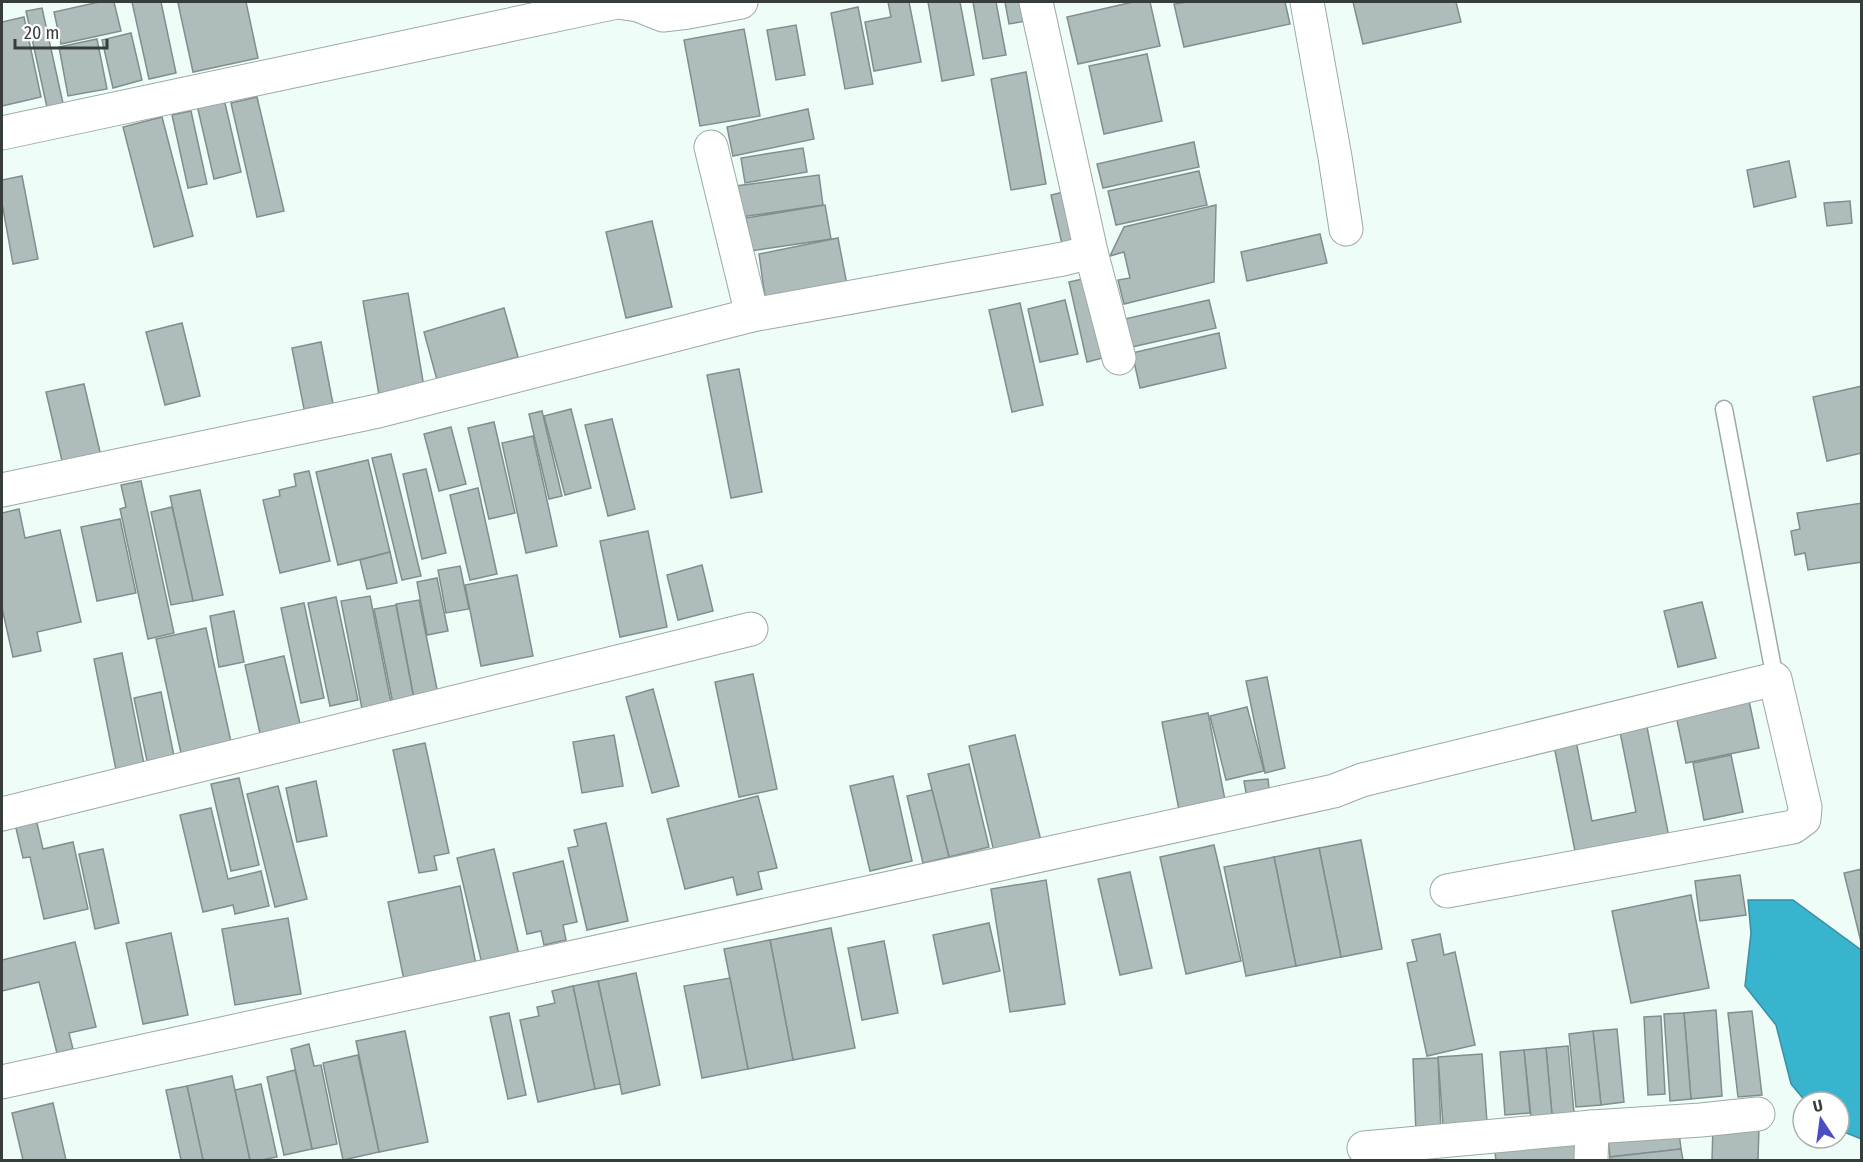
<svg xmlns="http://www.w3.org/2000/svg" width="1863" height="1162" viewBox="0 0 1863 1162" font-family="'Fira Sans Condensed',sans-serif">
  <style>
    .water { fill: #39b4ce; stroke: #3890a2; stroke-width: 1.5 }
    .building { fill: #aebcbc; stroke: #818e8e; stroke-width: 1.5 }
    .lines { fill: none; stroke-linecap: round; stroke-linejoin: round }
    .lane-casing { stroke: #9ca9a4; stroke-width: 19 }
    .street-casing { stroke: #9ca9a4; stroke-width: 35 }
    .lane { stroke: #fff; stroke-width: 16 }
    .street { stroke: #fff; stroke-width: 33 }
  </style>
  <rect width="100%" height="100%" fill="#effdf8"/>
  <path class="water" d="M1748 900H1793L1861 950V1139L1839 1130V1102H1806L1791 1084 1776 1025 1745 986 1751 933Z"/>
  <g class="building">
    <path d="M99 2H114L121 31 61 44 54 12Z"/>
    <path d="M132 2H161L176 73 149 79Z"/>
    <path d="M184 2H246L258 58 193 72 178 3Z"/>
    <path d="M888 2H909L921 62 874 71 865 22 891 17Z"/>
    <path d="M928 2H960L974 75 942 81Z"/>
    <path d="M973 2H996L1006 55 983 59Z"/>
    <path d="M1005 2H1034L1037 19 1009 24Z"/>
    <path d="M1133 2H1150L1160 46 1078 64 1067 17Z"/>
    <path d="M1187 2H1285L1290 24 1184 47 1174 4Z"/>
    <path d="M1353 2H1456L1461 22 1363 44Z"/>
    <path d="M858 7 873 84 845 89 831 13Z"/>
    <path d="M42 8 64 108 48 112 26 11Z"/>
    <path d="M24 17 41 97 2 106V22Z"/>
    <path d="M796 25 805 75 776 80 767 30Z"/>
    <path d="M744 29 760 116 700 126 684 40Z"/>
    <path d="M131 33 142 80 113 88 102 40Z"/>
    <path d="M97 39 107 89 68 96 59 47Z"/>
    <path d="M1147 54 1162 121 1104 134 1089 66Z"/>
    <path d="M1026 72 1046 184 1011 190 991 79Z"/>
    <path d="M257 97 284 211 257 217 231 103Z"/>
    <path d="M224 99 241 172 214 179 197 105Z"/>
    <path d="M808 109 814 139 733 156 727 127Z"/>
    <path d="M191 111 207 184 188 188 172 115Z"/>
    <path d="M162 117 193 236 154 247 123 127Z"/>
    <path d="M1194 142 1199 167 1103 188 1097 164Z"/>
    <path d="M803 148 807 172 745 183 741 158Z"/>
    <path d="M1789 161 1796 197 1754 207 1747 170Z"/>
    <path d="M1199 171 1207 205 1116 225 1108 191Z"/>
    <path d="M819 175 823 205 741 217 736 186Z"/>
    <path d="M22 176 38 259 13 264 2 203V180Z"/>
    <path d="M1072 190 1083 239 1062 244 1051 195Z"/>
    <path d="M1850 201 1852 223 1827 226 1824 203Z"/>
    <path d="M825 205 831 239 751 251 746 218Z"/>
    <path d="M1216 205 1214 282 1124 304 1118 280 1130 278 1124 252 1110 256 1124 227Z"/>
    <path d="M652 221 672 307 626 318 606 232Z"/>
    <path d="M1320 234 1327 263 1247 281 1241 252Z"/>
    <path d="M838 238 848 290 767 312 759 254Z"/>
    <path d="M1096 276 1114 355 1087 362 1069 282Z"/>
    <path d="M408 293 424 387 379 395 363 301Z"/>
    <path d="M1065 300 1078 354 1040 362 1028 309Z"/>
    <path d="M1209 300 1216 328 1123 349 1116 321Z"/>
    <path d="M1020 303 1043 405 1012 412 989 310Z"/>
    <path d="M504 308 518 357 437 380 424 332Z"/>
    <path d="M182 323 200 396 165 405 146 332Z"/>
    <path d="M1219 333 1226 368 1140 388 1132 353Z"/>
    <path d="M321 342 333 404 304 409 292 348Z"/>
    <path d="M739 369 762 492 731 498 707 375Z"/>
    <path d="M84 384 101 456 63 465 46 392Z"/>
    <path d="M1862 386V453L1827 461 1813 397Z"/>
    <path d="M571 409 591 488 565 495 544 416Z"/>
    <path d="M542 411 562 496 549 499 529 414Z"/>
    <path d="M612 419 635 509 608 516 585 425Z"/>
    <path d="M494 422 515 513 489 519 468 428Z"/>
    <path d="M451 427 466 484 439 491 424 434Z"/>
    <path d="M533 436 557 546 526 553 502 443Z"/>
    <path d="M391 454 421 576 402 580 372 458Z"/>
    <path d="M368 460 390 552 338 565 316 472Z"/>
    <path d="M426 469 446 553 422 559 403 474Z"/>
    <path d="M309 471 330 561 280 573 263 500 280 496 279 490 296 486 294 474Z"/>
    <path d="M141 481 174 633 148 639 120 509 126 507 121 485Z"/>
    <path d="M478 488 497 574 470 580 450 495Z"/>
    <path d="M200 490 223 595 193 601 170 496Z"/>
    <path d="M1862 503V562L1808 570 1805 553 1795 555 1791 531 1800 529 1797 513Z"/>
    <path d="M172 507 193 601 171 605 151 512Z"/>
    <path d="M19 509 25 538 60 530 81 622 37 632 41 651 13 657 2 608V513Z"/>
    <path d="M120 519 136 593 97 601 81 527Z"/>
    <path d="M648 531 667 627 620 637 600 541Z"/>
    <path d="M390 552 397 583 367 589 360 560Z"/>
    <path d="M702 565 713 611 678 620 667 575Z"/>
    <path d="M460 566 469 609 446 613 438 570Z"/>
    <path d="M517 575 533 656 481 666 465 585Z"/>
    <path d="M437 578 448 631 427 635 417 582Z"/>
    <path d="M370 596 393 713 364 719 341 601Z"/>
    <path d="M336 597 358 700 330 706 308 603Z"/>
    <path d="M419 600 440 704 416 709 396 604Z"/>
    <path d="M1702 602 1716 658 1678 667 1664 611Z"/>
    <path d="M304 603 324 698 301 703 281 608Z"/>
    <path d="M396 605 416 710 395 714 374 609Z"/>
    <path d="M234 611 244 662 219 667 210 616Z"/>
    <path d="M206 628 233 751 183 762 156 639Z"/>
    <path d="M122 653 145 769 117 775 94 659Z"/>
    <path d="M284 656 301 728 261 738 245 665Z"/>
    <path d="M753 674 777 789 739 797 715 682Z"/>
    <path d="M1267 677 1285 768 1265 773 1246 681Z"/>
    <path d="M653 689 679 786 652 793 626 697Z"/>
    <path d="M161 692 174 756 147 761 134 698Z"/>
    <path d="M1748 696 1759 748 1686 763 1675 711Z"/>
    <path d="M1247 707 1264 771 1226 780 1210 716Z"/>
    <path d="M1208 713 1225 800 1179 810 1162 722Z"/>
    <path d="M1646 722 1670 842 1577 861 1553 741 1575 736 1592 821 1636 812 1619 727Z"/>
    <path d="M614 735 623 786 582 793 573 742Z"/>
    <path d="M1015 735 1043 849 996 860 969 746Z"/>
    <path d="M425 743 449 853 434 856 437 870 419 873 393 750Z"/>
    <path d="M1731 755 1743 812 1704 820 1693 763Z"/>
    <path d="M969 764 989 847 949 857 928 774Z"/>
    <path d="M893 776 912 861 870 871 850 786Z"/>
    <path d="M239 778 259 865 231 871 211 784Z"/>
    <path d="M1268 779 1270 796 1247 799 1244 781Z"/>
    <path d="M316 781 327 836 297 842 286 788Z"/>
    <path d="M278 786 307 899 275 907 247 794Z"/>
    <path d="M932 790 949 857 923 863 907 796Z"/>
    <path d="M758 796 777 868 758 872 762 889 737 895 733 877 685 889 667 819Z"/>
    <path d="M211 808 228 879 261 871 269 906 235 914 233 905 203 912 180 815Z"/>
    <path d="M36 819 43 849 73 842 88 909 44 919 30 857 23 858 15 824Z"/>
    <path d="M606 823 628 921 587 930 568 848 578 846 574 830Z"/>
    <path d="M1361 840 1382 949 1341 957 1319 848Z"/>
    <path d="M1214 845 1241 961 1186 974 1160 857Z"/>
    <path d="M1319 848 1341 957 1296 966 1274 857Z"/>
    <path d="M103 849 119 923 95 929 79 854Z"/>
    <path d="M494 849 520 959 483 968 457 858Z"/>
    <path d="M1274 857 1296 966 1246 976 1224 867Z"/>
    <path d="M563 861 577 922 563 925 566 940 544 945 541 931 527 934 513 873Z"/>
    <path d="M1862 869V946L1844 873Z"/>
    <path d="M1130 872 1152 968 1120 975 1098 879Z"/>
    <path d="M1740 875 1746 915 1700 921 1695 881Z"/>
    <path d="M1046 880 1065 1004 1010 1012 991 889Z"/>
    <path d="M460 886 477 969 405 985 388 902Z"/>
    <path d="M1691 895 1709 988 1631 1003 1612 911Z"/>
    <path d="M288 918 301 994 235 1005 222 929Z"/>
    <path d="M989 923 1000 971 943 984 933 935Z"/>
    <path d="M831 928 855 1048 793 1060 770 940Z"/>
    <path d="M171 933 188 1015 143 1024 126 943Z"/>
    <path d="M1440 934 1444 955 1455 952 1475 1045 1427 1056 1407 963 1417 961 1412 940Z"/>
    <path d="M770 940 793 1060 748 1069 724 949Z"/>
    <path d="M884 941 898 1013 862 1020 848 948Z"/>
    <path d="M75 942 96 1027 69 1033 73 1049 57 1053 39 982 2 991V960Z"/>
    <path d="M636 973 660 1085 622 1094 598 981Z"/>
    <path d="M730 978 748 1069 702 1078 684 986Z"/>
    <path d="M598 981 620 1084 595 1089 573 986Z"/>
    <path d="M573 986 595 1089 538 1102 520 1020 539 1016 537 1007 555 1003 552 991Z"/>
    <path d="M1716 1010 1722 1096 1691 1099 1684 1013Z"/>
    <path d="M1752 1011 1762 1095 1738 1097 1728 1013Z"/>
    <path d="M509 1013 526 1095 508 1099 490 1017Z"/>
    <path d="M1684 1013 1691 1099 1670 1101 1664 1014Z"/>
    <path d="M1661 1016 1665 1094 1648 1095 1644 1017Z"/>
    <path d="M1617 1029 1624 1102 1601 1105 1593 1031Z"/>
    <path d="M405 1031 428 1142 379 1152 356 1041Z"/>
    <path d="M1593 1031 1601 1105 1576 1107 1569 1034Z"/>
    <path d="M309 1044 314 1066 321 1065 337 1144 312 1149 291 1049Z"/>
    <path d="M1568 1046 1574 1113 1552 1115 1546 1048Z"/>
    <path d="M1546 1048 1552 1115 1531 1117 1524 1050Z"/>
    <path d="M1524 1050 1530 1113 1505 1115 1500 1052Z"/>
    <path d="M1482 1054 1487 1122 1443 1125 1438 1057Z"/>
    <path d="M358 1055 379 1152 343 1160 323 1063Z"/>
    <path d="M1438 1058 1441 1132 1416 1133 1413 1059Z"/>
    <path d="M295 1070 312 1149 284 1155 267 1077Z"/>
    <path d="M232 1076 250 1160H203L187 1086Z"/>
    <path d="M261 1084 277 1157 261 1160H250L235 1090Z"/>
    <path d="M187 1086 203 1160H181L166 1090Z"/>
    <path d="M53 1103 66 1160H23L12 1113Z"/>
    <path d="M1678 1124 1681 1149 1610 1157 1607 1132Z"/>
    <path d="M1713 1126 1759 1127 1758 1160H1712Z"/>
    <path d="M1581 1134 1585 1160H1496L1494 1145Z"/>
    <path d="M1681 1149 1683 1160H1610V1157Z"/>
  </g>
  <g class="lines">
    <defs>
      <path id="lane" d="M1724 409 1775 679"/>
      <g id="street">
        <path d="M1307 2 1335 157 1346 229"/>
        <path d="M2 133 617 2 638 5 663 15 688 12 741 2"/>
        <path d="M711 147 752 315"/>
        <path d="M1091 252 1119 358"/>
        <path d="M2 490 378 411 752 315 1063 259 1091 252 1036 2"/>
        <path d="M2 814 751 629"/>
        <path d="M2 1082 1334 791 1362 780 1775 679 1805 807 1804 819 1793 827 1447 891"/>
        <path d="M1364 1148 1592 1127 1701 1120 1758 1114"/>
        <path d="M1591 1160 1592 1127"/>
      </g>
    </defs>
    <use href="#lane" class="lane-casing"/>
    <use href="#street" class="street-casing"/>
    <use href="#lane" class="lane"/>
    <use href="#street" class="street"/>
  </g>
  <rect width="1863" height="1162" fill="none" stroke="#373d3b" stroke-width="6"/>
  <g transform="translate(1821 1120) rotate(347)"><circle r="28" fill="#ffffff" stroke="#afb1b1" stroke-width="1.5"/>
  <path d="M0-4.5L10 22L0 15L-10 22Z" fill="#494ec3"/>
  <text y="-9" font-size="16" font-weight="bold" text-anchor="middle" fill="#373d3b">U</text>
  </g>
  <path d="M15 39v9h92v-9" fill="none" stroke="#373d3b" stroke-width="3"/>
  <text x="24" y="39" font-size="18" fill="#373d3b" stroke="#ffffff" stroke-width="4.5" paint-order="stroke">20 m</text>
</svg>
